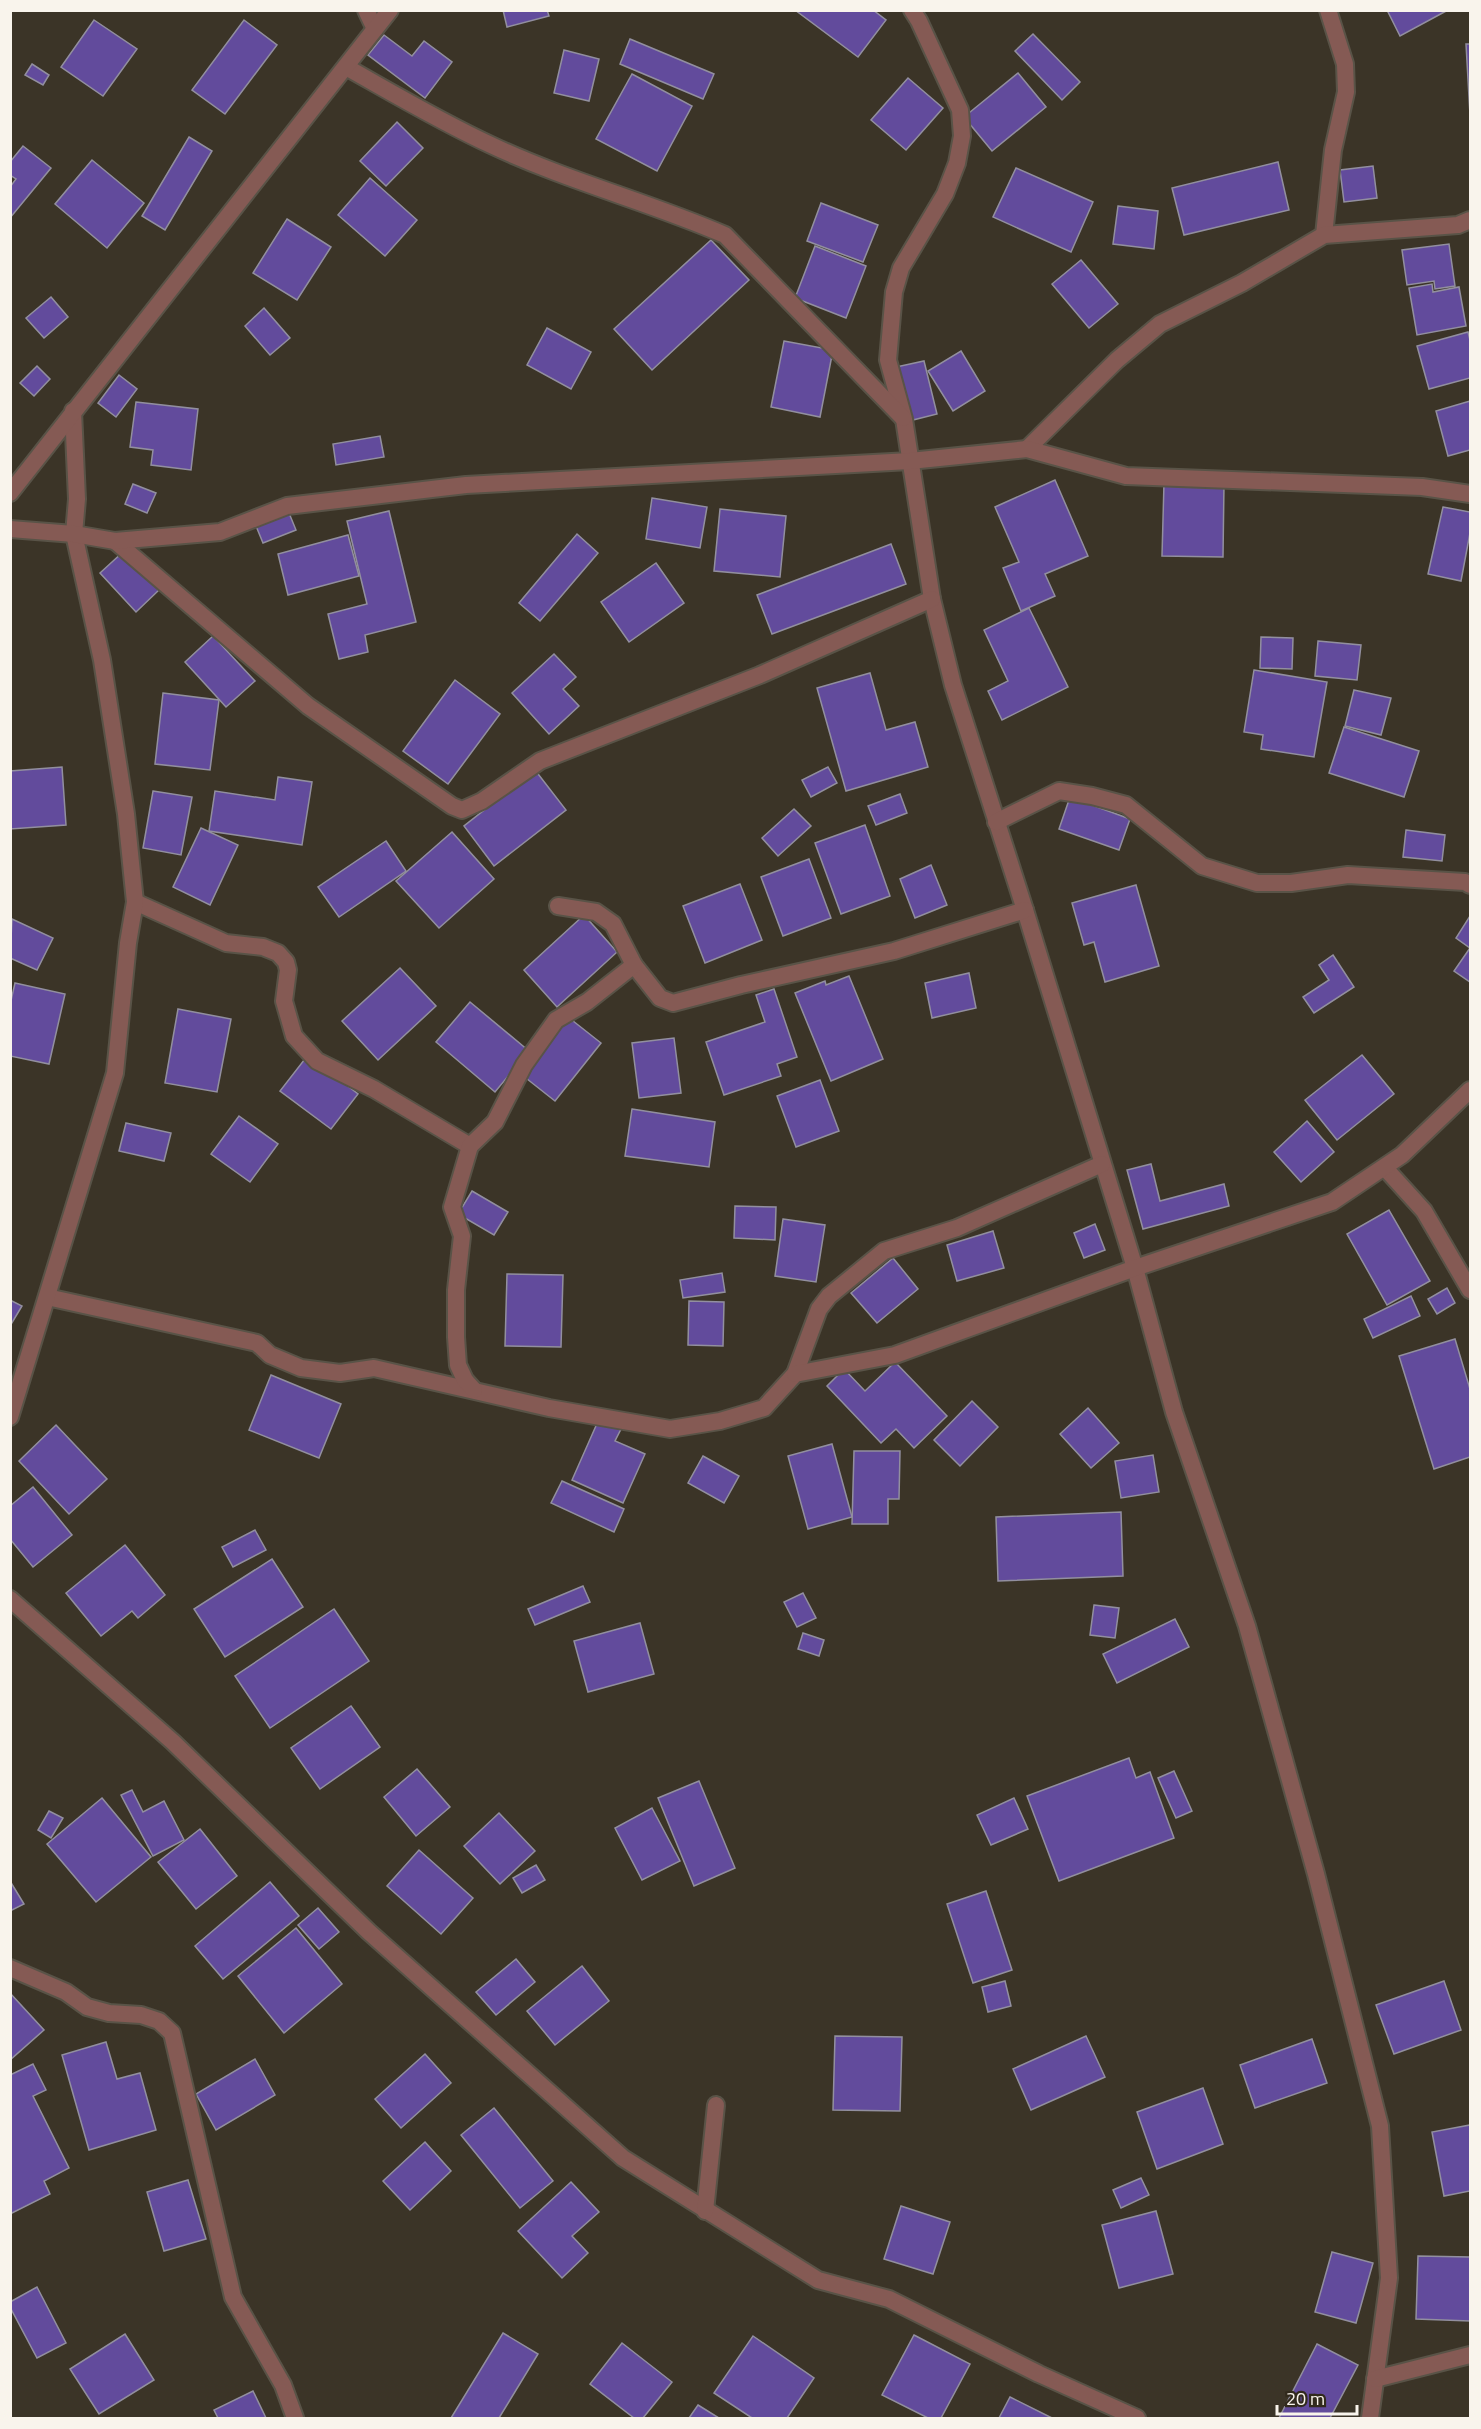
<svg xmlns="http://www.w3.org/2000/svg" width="1481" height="2429" viewBox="0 0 1481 2429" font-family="'Titillium Web',sans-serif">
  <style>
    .building { fill: #624b9c; stroke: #928f9f; stroke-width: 1.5 }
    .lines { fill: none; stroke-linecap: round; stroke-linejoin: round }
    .minor-casing { stroke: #595347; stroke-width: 20 }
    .tertiary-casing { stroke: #595347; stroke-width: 20 }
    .minor { stroke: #855a54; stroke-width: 16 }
    .tertiary { stroke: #855a54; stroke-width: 16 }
  </style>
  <rect width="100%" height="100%" fill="#3b3427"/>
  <g class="building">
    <path d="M503 10H547L549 16 507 27Z"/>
    <path d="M795 10H873L886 20 858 57Z"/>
    <path d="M1387 10H1448L1400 36Z"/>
    <path d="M94 20 137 49 103 96 61 67Z"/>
    <path d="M244 20 277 45 225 114 192 90Z"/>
    <path d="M1033 34 1080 82 1062 100 1015 51Z"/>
    <path d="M384 35 412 56 424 41 452 62 425 98 368 55Z"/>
    <path d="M630 39 714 74 703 99 620 64Z"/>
    <path d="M1466 44H1470V115Z"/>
    <path d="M564 50 599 59 589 101 554 93Z"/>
    <path d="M32 64 49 75 43 85 25 75Z"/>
    <path d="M1018 73 1046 107 992 151 964 117Z"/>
    <path d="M632 74 692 106 657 171 596 139Z"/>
    <path d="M908 78 943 108 906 150 871 120Z"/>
    <path d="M397 122 423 148 386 186 360 161Z"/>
    <path d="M189 137 212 151 165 230 142 216Z"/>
    <path d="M23 146 51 168 10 218V187L16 179 10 175V162Z"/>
    <path d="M92 160 144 203 107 248 55 204Z"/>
    <path d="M1278 162 1289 210 1184 235 1172 188Z"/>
    <path d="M1373 166 1377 198 1344 202 1340 170Z"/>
    <path d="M1016 168 1093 202 1071 252 993 217Z"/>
    <path d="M370 178 417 220 385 256 338 215Z"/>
    <path d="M821 203 878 225 863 262 807 241Z"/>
    <path d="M1118 206 1158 211 1154 249 1113 244Z"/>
    <path d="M287 219 331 247 297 300 253 273Z"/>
    <path d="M711 240 749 280 652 370 614 329Z"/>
    <path d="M1449 244 1455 286 1435 289 1434 281 1407 285 1402 250Z"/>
    <path d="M815 246 866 266 846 318 795 298Z"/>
    <path d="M1081 260 1118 304 1089 328 1052 284Z"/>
    <path d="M1432 284 1433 292 1459 287 1466 326 1417 335 1409 288Z"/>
    <path d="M51 297 68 317 44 338 26 318Z"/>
    <path d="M264 308 290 338 270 355 245 326Z"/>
    <path d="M547 328 591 352 571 389 527 365Z"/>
    <path d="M1468 332 1470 340V378L1429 389 1417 346Z"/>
    <path d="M784 341 833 350 820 417 771 407Z"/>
    <path d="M961 351 985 391 953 411 928 371Z"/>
    <path d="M924 361 937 414 909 421 896 367Z"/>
    <path d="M37 366 50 379 34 396 20 383Z"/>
    <path d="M119 375 137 389 116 417 98 403Z"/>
    <path d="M1470 401V450L1448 456 1436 411Z"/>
    <path d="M136 402 198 409 191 470 151 465 153 450 130 447Z"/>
    <path d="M380 436 384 457 336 465 333 444Z"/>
    <path d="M1055 480 1088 556 1045 574 1055 596 1021 611 1003 568 1019 562 995 507Z"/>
    <path d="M1164 483 1224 484 1223 557 1162 556Z"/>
    <path d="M133 484 156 493 147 513 125 504Z"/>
    <path d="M652 498 707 507 700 548 646 539Z"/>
    <path d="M1443 507 1470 512V533L1461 581 1428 574Z"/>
    <path d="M720 509 786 516 780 577 714 571Z"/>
    <path d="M389 511 416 622 365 635 368 652 339 659 328 614 367 604 347 521Z"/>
    <path d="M289 513 296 530 263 543 256 526Z"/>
    <path d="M577 534 598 553 540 621 519 603Z"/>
    <path d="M348 535 359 576 288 595 278 554Z"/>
    <path d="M891 544 906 584 772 634 757 595Z"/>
    <path d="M124 551 160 589 136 612 100 573Z"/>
    <path d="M656 563 684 603 629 642 601 602Z"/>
    <path d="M1029 608 1068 687 1002 720 988 691 1008 681 984 630Z"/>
    <path d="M213 636 255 681 226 707 185 662Z"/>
    <path d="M1261 637 1293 638 1292 669 1260 668Z"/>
    <path d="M1318 641 1361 645 1357 680 1315 676Z"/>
    <path d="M554 654 576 677 563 689 579 706 549 734 512 693Z"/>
    <path d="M1254 670 1327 682 1314 757 1261 749 1263 735 1244 732Z"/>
    <path d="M870 673 886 730 915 722 928 767 846 791 817 688Z"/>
    <path d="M455 680 500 714 448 784 403 751Z"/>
    <path d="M1354 690 1391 698 1381 735 1345 726Z"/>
    <path d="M163 693 219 700 210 770 155 764Z"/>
    <path d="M1344 727 1419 751 1404 797 1329 773Z"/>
    <path d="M62 767 66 825 10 829V771Z"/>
    <path d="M828 767 837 783 811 797 802 780Z"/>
    <path d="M535 770 566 810 494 866 464 826Z"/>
    <path d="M278 777 312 782 302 845 209 831 215 791 275 800Z"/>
    <path d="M153 791 192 797 181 855 143 848Z"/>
    <path d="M900 794 907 813 876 825 868 806Z"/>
    <path d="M1070 797 1130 819 1119 850 1059 829Z"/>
    <path d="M794 809 811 826 778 856 762 838Z"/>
    <path d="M865 825 890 896 841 914 815 843Z"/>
    <path d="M201 828 238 845 210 905 173 887Z"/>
    <path d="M1406 830 1445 835 1442 861 1403 857Z"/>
    <path d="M452 832 494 879 439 928 396 881Z"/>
    <path d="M386 841 406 871 339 917 318 887Z"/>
    <path d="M809 859 831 918 783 936 761 877Z"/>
    <path d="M931 865 947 905 915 918 900 879Z"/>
    <path d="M740 884 762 940 705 963 683 906Z"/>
    <path d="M1136 885 1159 966 1105 982 1094 942 1084 945 1072 903Z"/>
    <path d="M584 915 617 952 557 1007 524 970Z"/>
    <path d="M1470 916V948L1456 938Z"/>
    <path d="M12 919 53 938 37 970 10 958Z"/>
    <path d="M1470 948V982L1454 971Z"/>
    <path d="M1333 955 1354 987 1314 1013 1303 997 1329 980 1319 965Z"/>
    <path d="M400 968 436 1006 378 1060 342 1021Z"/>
    <path d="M969 973 976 1008 932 1018 925 983Z"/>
    <path d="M849 976 883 1059 831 1081 795 993 825 981 826 985Z"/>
    <path d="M15 983 65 994 49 1064 10 1056V1005Z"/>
    <path d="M774 989 797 1057 777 1064 781 1076 724 1095 706 1042 765 1022 756 995Z"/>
    <path d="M470 1002 529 1051 495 1092 436 1042Z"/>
    <path d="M178 1009 231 1019 217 1092 165 1083Z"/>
    <path d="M568 1017 601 1043 555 1101 522 1075Z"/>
    <path d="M674 1038 681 1093 639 1098 632 1043Z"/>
    <path d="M308 1055 358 1094 331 1129 280 1091Z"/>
    <path d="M1362 1055 1394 1094 1337 1140 1305 1100Z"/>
    <path d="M820 1080 839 1131 796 1147 777 1096Z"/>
    <path d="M632 1109 715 1122 709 1167 625 1156Z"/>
    <path d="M239 1116 278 1144 250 1182 211 1154Z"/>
    <path d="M1307 1121 1334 1152 1301 1182 1274 1152Z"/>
    <path d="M126 1123 171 1133 164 1161 119 1151Z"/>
    <path d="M1151 1164 1160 1201 1224 1184 1229 1206 1143 1229 1127 1170Z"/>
    <path d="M472 1191 508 1212 494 1235 458 1214Z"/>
    <path d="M735 1206 776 1207 775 1240 734 1238Z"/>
    <path d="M1389 1210 1430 1281 1387 1305 1347 1234Z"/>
    <path d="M783 1219 825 1225 816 1282 775 1276Z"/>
    <path d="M1095 1224 1105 1250 1084 1258 1074 1233Z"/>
    <path d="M993 1231 1004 1268 957 1281 947 1245Z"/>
    <path d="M893 1258 918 1289 877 1323 851 1293Z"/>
    <path d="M722 1273 725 1292 683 1298 680 1280Z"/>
    <path d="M507 1274 563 1275 561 1347 505 1346Z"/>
    <path d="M1447 1288 1455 1303 1437 1314 1428 1299Z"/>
    <path d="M1411 1296 1420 1316 1373 1338 1364 1319Z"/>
    <path d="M10 1300 22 1306 10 1326Z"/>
    <path d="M689 1301 724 1302 723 1346 688 1345Z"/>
    <path d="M1455 1339 1470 1389V1457L1434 1469 1399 1356Z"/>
    <path d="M895 1362 947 1416 914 1448 896 1429 881 1443 827 1386 844 1369 865 1391Z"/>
    <path d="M271 1375 341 1404 319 1458 249 1430Z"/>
    <path d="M972 1401 998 1427 960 1466 934 1440Z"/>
    <path d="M1088 1408 1119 1443 1091 1468 1060 1434Z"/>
    <path d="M599 1419 621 1429 615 1441 645 1454 623 1503 572 1480Z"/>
    <path d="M56 1425 107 1479 69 1514 19 1461Z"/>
    <path d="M832 1444 852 1517 808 1529 788 1456Z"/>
    <path d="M854 1451H900L899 1499H888V1524H852Z"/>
    <path d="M1153 1455 1159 1492 1121 1498 1115 1461Z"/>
    <path d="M703 1456 739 1476 724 1503 688 1483Z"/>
    <path d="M562 1481 624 1509 614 1532 551 1503Z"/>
    <path d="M33 1487 72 1535 33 1567 10 1539V1506Z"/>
    <path d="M1121 1512 1123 1576 998 1581 996 1517Z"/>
    <path d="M255 1530 266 1550 233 1567 222 1547Z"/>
    <path d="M125 1545 165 1595 138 1618 132 1611 101 1636 66 1593Z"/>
    <path d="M272 1559 303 1607 225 1657 194 1609Z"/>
    <path d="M583 1586 590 1602 535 1625 528 1609Z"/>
    <path d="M803 1593 816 1618 797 1627 784 1602Z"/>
    <path d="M1094 1605 1119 1608 1115 1638 1090 1635Z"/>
    <path d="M334 1609 369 1661 270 1728 235 1676Z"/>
    <path d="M1175 1619 1189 1647 1117 1683 1103 1654Z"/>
    <path d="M640 1623 654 1674 588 1692 574 1641Z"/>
    <path d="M803 1633 824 1640 819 1656 798 1649Z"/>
    <path d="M351 1706 380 1747 320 1789 291 1748Z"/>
    <path d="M1129 1758 1136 1778 1150 1772 1174 1838 1059 1881 1027 1796Z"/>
    <path d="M417 1769 450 1807 416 1836 384 1797Z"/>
    <path d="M1174 1771 1192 1811 1176 1818 1158 1778Z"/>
    <path d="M699 1781 735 1868 694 1886 658 1798Z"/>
    <path d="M132 1790 143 1812 164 1801 184 1840 153 1856 121 1795Z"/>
    <path d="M102 1798 151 1857 96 1902 47 1844Z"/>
    <path d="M1014 1798 1028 1829 991 1845 977 1815Z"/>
    <path d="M652 1808 680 1861 642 1880 615 1828Z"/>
    <path d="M49 1811 63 1818 51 1838 38 1830Z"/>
    <path d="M499 1813 535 1851 500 1884 464 1846Z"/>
    <path d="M200 1829 237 1876 196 1909 158 1862Z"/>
    <path d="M419 1850 473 1898 441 1934 387 1886Z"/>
    <path d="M536 1865 545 1880 522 1893 513 1878Z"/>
    <path d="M10 1881 24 1904 10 1911Z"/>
    <path d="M270 1882 299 1916 223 1979 195 1946Z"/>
    <path d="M986 1891 1012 1970 973 1983 947 1904Z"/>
    <path d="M318 1908 339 1932 319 1949 298 1925Z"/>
    <path d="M296 1928 342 1984 284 2033 238 1976Z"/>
    <path d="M516 1959 535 1982 496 2015 476 1992Z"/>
    <path d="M582 1966 609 2001 555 2045 527 2011Z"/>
    <path d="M1005 1981 1011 2006 988 2012 982 1987Z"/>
    <path d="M1444 1981 1461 2030 1394 2054 1376 2005Z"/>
    <path d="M10 1993 44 2030 10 2060Z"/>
    <path d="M835 2036 902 2037 900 2111 833 2110Z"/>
    <path d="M1086 2036 1105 2077 1031 2110 1013 2069Z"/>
    <path d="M1312 2039 1327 2083 1255 2108 1240 2065Z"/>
    <path d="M106 2042 117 2079 140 2073 156 2130 89 2150 62 2055Z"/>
    <path d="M425 2054 451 2083 401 2128 375 2099Z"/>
    <path d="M255 2059 275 2095 216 2130 196 2094Z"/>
    <path d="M33 2064 46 2090 33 2096 69 2168 44 2181 50 2194 10 2214V2075Z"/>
    <path d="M1203 2088 1223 2144 1157 2169 1137 2112Z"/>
    <path d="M494 2108 553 2181 520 2208 461 2135Z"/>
    <path d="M1470 2125V2191L1444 2196 1432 2132Z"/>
    <path d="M425 2142 451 2171 410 2210 383 2181Z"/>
    <path d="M1141 2178 1149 2195 1121 2208 1113 2190Z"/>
    <path d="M188 2180 206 2239 164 2251 147 2192Z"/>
    <path d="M571 2182 599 2212 572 2236 588 2253 562 2278 518 2231Z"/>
    <path d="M901 2206 950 2222 933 2274 884 2259Z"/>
    <path d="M1156 2211 1173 2274 1119 2288 1102 2225Z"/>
    <path d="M1332 2252 1373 2263 1356 2323 1315 2312Z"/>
    <path d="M1418 2256 1470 2257V2321L1416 2319Z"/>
    <path d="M37 2287 66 2343 37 2358 10 2307V2302Z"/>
    <path d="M503 2333 538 2354 499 2418H451Z"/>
    <path d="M125 2334 154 2380 99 2414 70 2369Z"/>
    <path d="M914 2335 970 2364 941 2418H928L882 2395Z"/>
    <path d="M753 2336 814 2378 787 2418H752L714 2393Z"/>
    <path d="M622 2343 672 2382 643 2418H634L590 2384Z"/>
    <path d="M1317 2344 1358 2365 1330 2418H1279Z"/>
    <path d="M253 2391 266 2418H218L214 2410Z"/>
    <path d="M1010 2397 1052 2418H999Z"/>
    <path d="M698 2405 719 2418H689Z"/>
  </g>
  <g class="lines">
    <defs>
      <g id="minor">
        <path d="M366 10 375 29"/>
        <path d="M912 10 919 21 960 110 962 136 957 163 945 194 901 268 894 292 888 360 904 419 932 599 953 685 1025 910 1135 1268 1174 1412 1247 1626 1316 1874 1380 2126 1389 2278 1370 2418"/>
        <path d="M346 67C394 94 441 122 491 145 567 181 649 202 725 235L903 418"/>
        <path d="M1324 235 1333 150 1346 92 1345 64 1328 10"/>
        <path d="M1027 449 1117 360 1160 324 1242 283 1324 235 1458 225 1470 220"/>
        <path d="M115 541 308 706 452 806 462 810 482 801 540 761 760 675 932 599"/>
        <path d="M996 822 1059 791 1092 796 1126 805 1202 866 1257 883H1291L1348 875 1465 882 1470 885"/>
        <path d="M135 902 226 943 263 947 278 953 286 962 288 970 284 1001 294 1036 317 1061 374 1089 470 1146"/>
        <path d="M558 906 596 912 613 924 634 965 660 998 673 1003 741 985 894 951 1025 910"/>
        <path d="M1385 1168 1424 1211 1470 1290"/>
        <path d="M47 1297 257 1343 270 1355 301 1368 340 1373 374 1368 549 1408 670 1429 720 1421 764 1408 795 1374 819 1309 829 1296 884 1251 957 1228 1102 1164"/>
        <path d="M795 1374 895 1355 1135 1268 1332 1202 1402 1155 1470 1090"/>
        <path d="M474 1390 465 1380 458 1365 456 1337V1290L462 1236 452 1207 470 1146 495 1122 524 1065 556 1020 587 1002 634 965"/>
        <path d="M10 1417 115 1073 128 943 135 902 126 814 102 660 74 534"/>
        <path d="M10 1599 173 1742 369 1932 623 2158 818 2280 889 2299 1039 2374 1137 2418"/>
        <path d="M10 1968 66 1992 87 2007 109 2013 141 2015 159 2021 172 2033 233 2297 283 2385 295 2418"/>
        <path d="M705 2211 716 2105"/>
        <path d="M1375 2379 1470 2355"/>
      </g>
      <g id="tertiary">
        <path d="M73 411 77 499 74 534"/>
        <path d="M10 493 390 10"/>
        <path d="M10 529 74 534 115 541 220 532 287 506 466 485 910 461 1027 449 1126 476 1422 487 1470 494"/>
      </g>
    </defs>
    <use href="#minor" class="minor-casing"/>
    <use href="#tertiary" class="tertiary-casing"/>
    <use href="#minor" class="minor"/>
    <use href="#tertiary" class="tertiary"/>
  </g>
  <rect width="1481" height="2429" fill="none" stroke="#f9f4ec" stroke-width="24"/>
  <path d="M1277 2405v9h80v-9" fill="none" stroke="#f9f4ec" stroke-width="3"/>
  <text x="1286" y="2405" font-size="18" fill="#f9f4ec" stroke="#312a1d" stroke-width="4.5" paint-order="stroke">20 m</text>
</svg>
